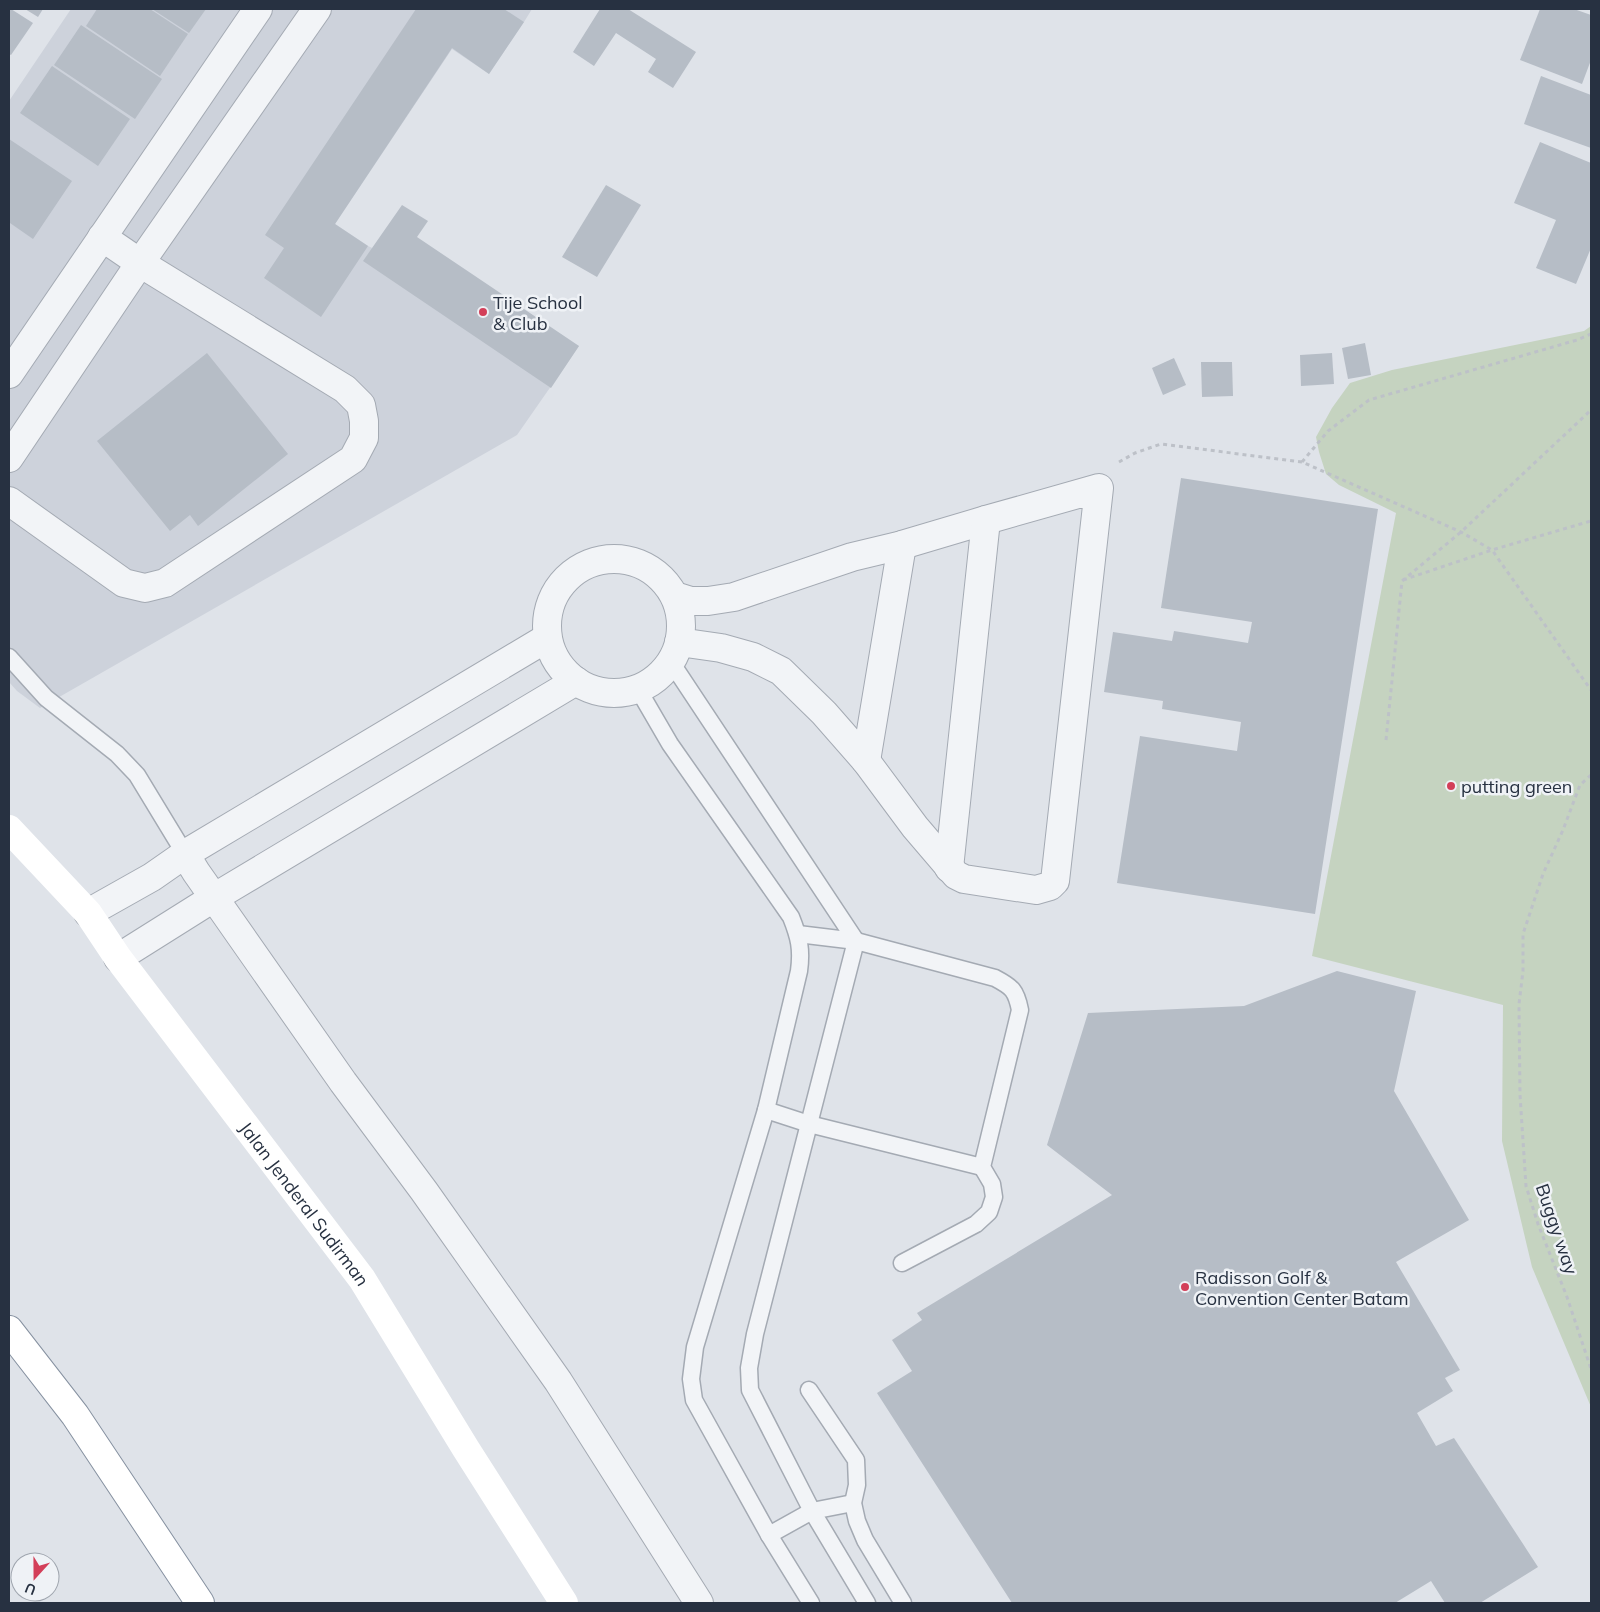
<svg xmlns="http://www.w3.org/2000/svg" width="1600" height="1612" viewBox="0 0 1600 1612" font-family="Mulish,sans-serif">
  <style>
    .built { fill: #cdd2db }
    .green { fill: #c5d3c0 }
    .building { fill: #b6bdc6 }
    .lines { fill: none; stroke-linecap: round; stroke-linejoin: round }
    .lane-casing { stroke: #a4aab3; stroke-width: 19 }
    .street-casing { stroke: #a4aab3; stroke-width: 30 }
    .highway-casing { stroke: #8691a0; stroke-width: 30 }
    .path { stroke: #bdc1c8; stroke-width: 3; stroke-dasharray: 4 4; stroke-linecap: butt }
    .lane { stroke: #f2f4f7; stroke-width: 16 }
    .street { stroke: #f2f4f7; stroke-width: 28 }
    .secondary { stroke: #fff; stroke-width: 28 }
    .highway { stroke: #fff; stroke-width: 28 }
    .poi-dot { fill: #d33f59; stroke: #eff2f6; stroke-width: 2 }
    .labels { text-anchor: middle; dominant-baseline: central; stroke-width: 5; stroke-linejoin: round; paint-order: stroke }
    .poi-label { font-size: 18px; fill: #273141; stroke: #eff2f6; text-anchor: start }
    .street-label { font-size: 18px; fill: #273141; stroke: #eff2f6 }
  </style>
  <rect width="100%" height="100%" fill="#dfe3e9"/>
  <path class="built" d="M71 9H532L524 22 489 74 452 49 335 224 368 246 579 346 517 435 40 708 17 691 9 682V101Z"/>
  <path class="green" d="M1591 326V1407L1532 1267 1502 1141 1503 1005 1312 956 1396 513 1339 485 1326 474 1319 452 1316 437 1332 408 1350 383 1392 370 1584 331Z"/>
  <g class="building">
    <path d="M9 9H11L33 23 11 55 9 54Z"/>
    <path d="M25 9H43L38 17Z"/>
    <path d="M97 9H150L188 34 160 76 86 26Z"/>
    <path d="M152 9H206L189 33Z"/>
    <path d="M416 9H504L524 22 489 74 452 48 335 224 368 246 321 317 264 278 284 248 265 235Z"/>
    <path d="M600 9H628L696 52 673 88 648 72 656 59 616 33 594 66 573 52Z"/>
    <path d="M1540 9H1574L1591 15V60L1582 84 1520 60Z"/>
    <path d="M81 25 162 79 135 119 54 65Z"/>
    <path d="M52 66 130 119 98 166 20 113Z"/>
    <path d="M1541 76 1591 95V148L1524 124Z"/>
    <path d="M9 139 72 181 33 239 10 223 9 226Z"/>
    <path d="M1540 142 1591 163V248L1576 284 1536 268 1556 220 1514 203Z"/>
    <path d="M606 185 641 205 597 277 562 257Z"/>
    <path d="M402 205 428 221 417 237 579 346 551 388 363 261Z"/>
    <path d="M1365 343 1371 375 1348 379 1342 348Z"/>
    <path d="M207 353 288 454 198 526 190 515 170 531 97 441Z"/>
    <path d="M1332 353 1334 384 1301 386 1300 355Z"/>
    <path d="M1174 358 1186 385 1163 395 1152 368Z"/>
    <path d="M1201 362H1232L1233 396 1202 397Z"/>
    <path d="M1181 478 1378 509 1315 914 1117 883 1140 736 1237 751 1241 722 1162 709 1163 701 1104 692 1113 632 1172 641 1174 631 1248 643 1252 622 1161 608Z"/>
    <path d="M1337 971 1416 991 1394 1091 1469 1220 1396 1262 1460 1370 1445 1378 1453 1391 1417 1413 1436 1446 1454 1438 1538 1567 1480 1603H1445L1431 1581 1395 1603H1012L877 1393 912 1371 892 1340 922 1320 917 1313 1112 1195 1047 1145 1088 1013 1244 1006Z"/>
  </g>
  <g class="lines">
    <defs>
      <g id="lane">
        <path d="M9 657 46 698 117 754 137 775 185 854"/>
        <path d="M671 662 856 941 755 1334 749 1368 750 1390 812 1511 867 1603"/>
        <path d="M638 689 670 744 791 917C799 937 802 949 799 971L766 1110 695 1347 691 1379 694 1400 769 1535 811 1603"/>
        <path d="M798 934 856 941 995 978C1012 987 1016 990 1020 1010L982 1167 992 1184 994 1197 989 1212 976 1224 902 1263"/>
        <path d="M766 1110 809 1124 982 1167"/>
        <path d="M809 1390 856 1460 857 1485 853 1503 857 1521 865 1540 903 1603"/>
        <path d="M769 1535 812 1511 853 1503"/>
      </g>
      <g id="street">
        <path d="M9 374 258 9"/>
        <path d="M9 458 140 263 317 9"/>
        <path d="M9 501 124 583 145 588 165 583 353 459 364 438V421L361 405 345 389 140 263 102 237"/>
        <circle cx="614" cy="626" r="67"/>
        <path d="M675 596 691 601H708L734 597 852 557 902 545 986 520 1099 488 1055 881 1050 886 1036 890 964 879 956 875 915 827 866 761 824 713 781 671 753 657 721 648 679 642"/>
        <path d="M866 761 902 545"/>
        <path d="M185 854 196 872 343 1082 424 1191 558 1381 699 1603"/>
        <path d="M949 868 986 520"/>
        <path d="M88 913 152 877 185 854 547 638"/>
        <path d="M118 958 215 897 576 681"/>
      </g>
      <path id="highway" d="M9 1330 75 1415 200 1603"/>
    </defs>
    <use href="#lane" class="lane-casing"/>
    <use href="#street" class="street-casing"/>
    <use href="#highway" class="highway-casing"/>
    <g class="path">
      <path d="M1119 462 1135 453 1161 444 1302 462 1461 532 1492 550 1591 690"/>
      <path d="M1302 462 1328 431 1369 400 1577 340 1591 334"/>
      <path d="M1403 580 1492 550 1591 521"/>
      <path d="M1386 740 1402 581 1461 532 1591 410"/>
      <path d="M1591 775 1580 785 1563 830 1543 874 1523 934V971L1519 1004 1520 1095 1526 1186 1538 1224 1567 1297 1591 1369"/>
    </g>
    <use href="#lane" class="lane"/>
    <use href="#street" class="street"/>
    <path class="secondary" id="s1" d="M9 829 88 913 118 958 362 1279 466 1449 564 1603"/>
    <use href="#highway" class="highway"/>
  </g>
  <g class="poi-dot">
    <circle cx="483" cy="312" r="5"/>
    <circle cx="1451" cy="786" r="5"/>
    <circle cx="1185" cy="1287" r="5"/>
  </g>
  <g class="labels">
    <g class="poi-label">
      <text x="493" y="302">Tije School<tspan x="493" dy="21">&amp; Club</tspan></text>
      <text x="1461" y="786">putting green</text>
      <text x="1195" y="1277">Radisson Golf &amp;<tspan x="1195" dy="21">Convention Center Batam</tspan></text>
    </g>
    <g class="street-label">
      <text stroke="none"><textPath href="#s1" startOffset="478">Jalan Jenderal Sudirman</textPath></text>
      <text transform="translate(1557 1229) rotate(71)">Buggy way</text>
    </g>
  </g>
  <rect width="1600" height="1612" fill="none" stroke="#273141" stroke-width="20"/>
  <g transform="translate(35 1577) rotate(201)"><circle r="24" fill="#eff2f6" stroke="#9fa5ae"/>
  <path d="M0-4L9 19L0 12L-9 19Z" fill="#d33f59"/>
  <text y="-8" font-size="14" font-weight="bold" text-anchor="middle" fill="#273141">U</text>
  </g>
</svg>
